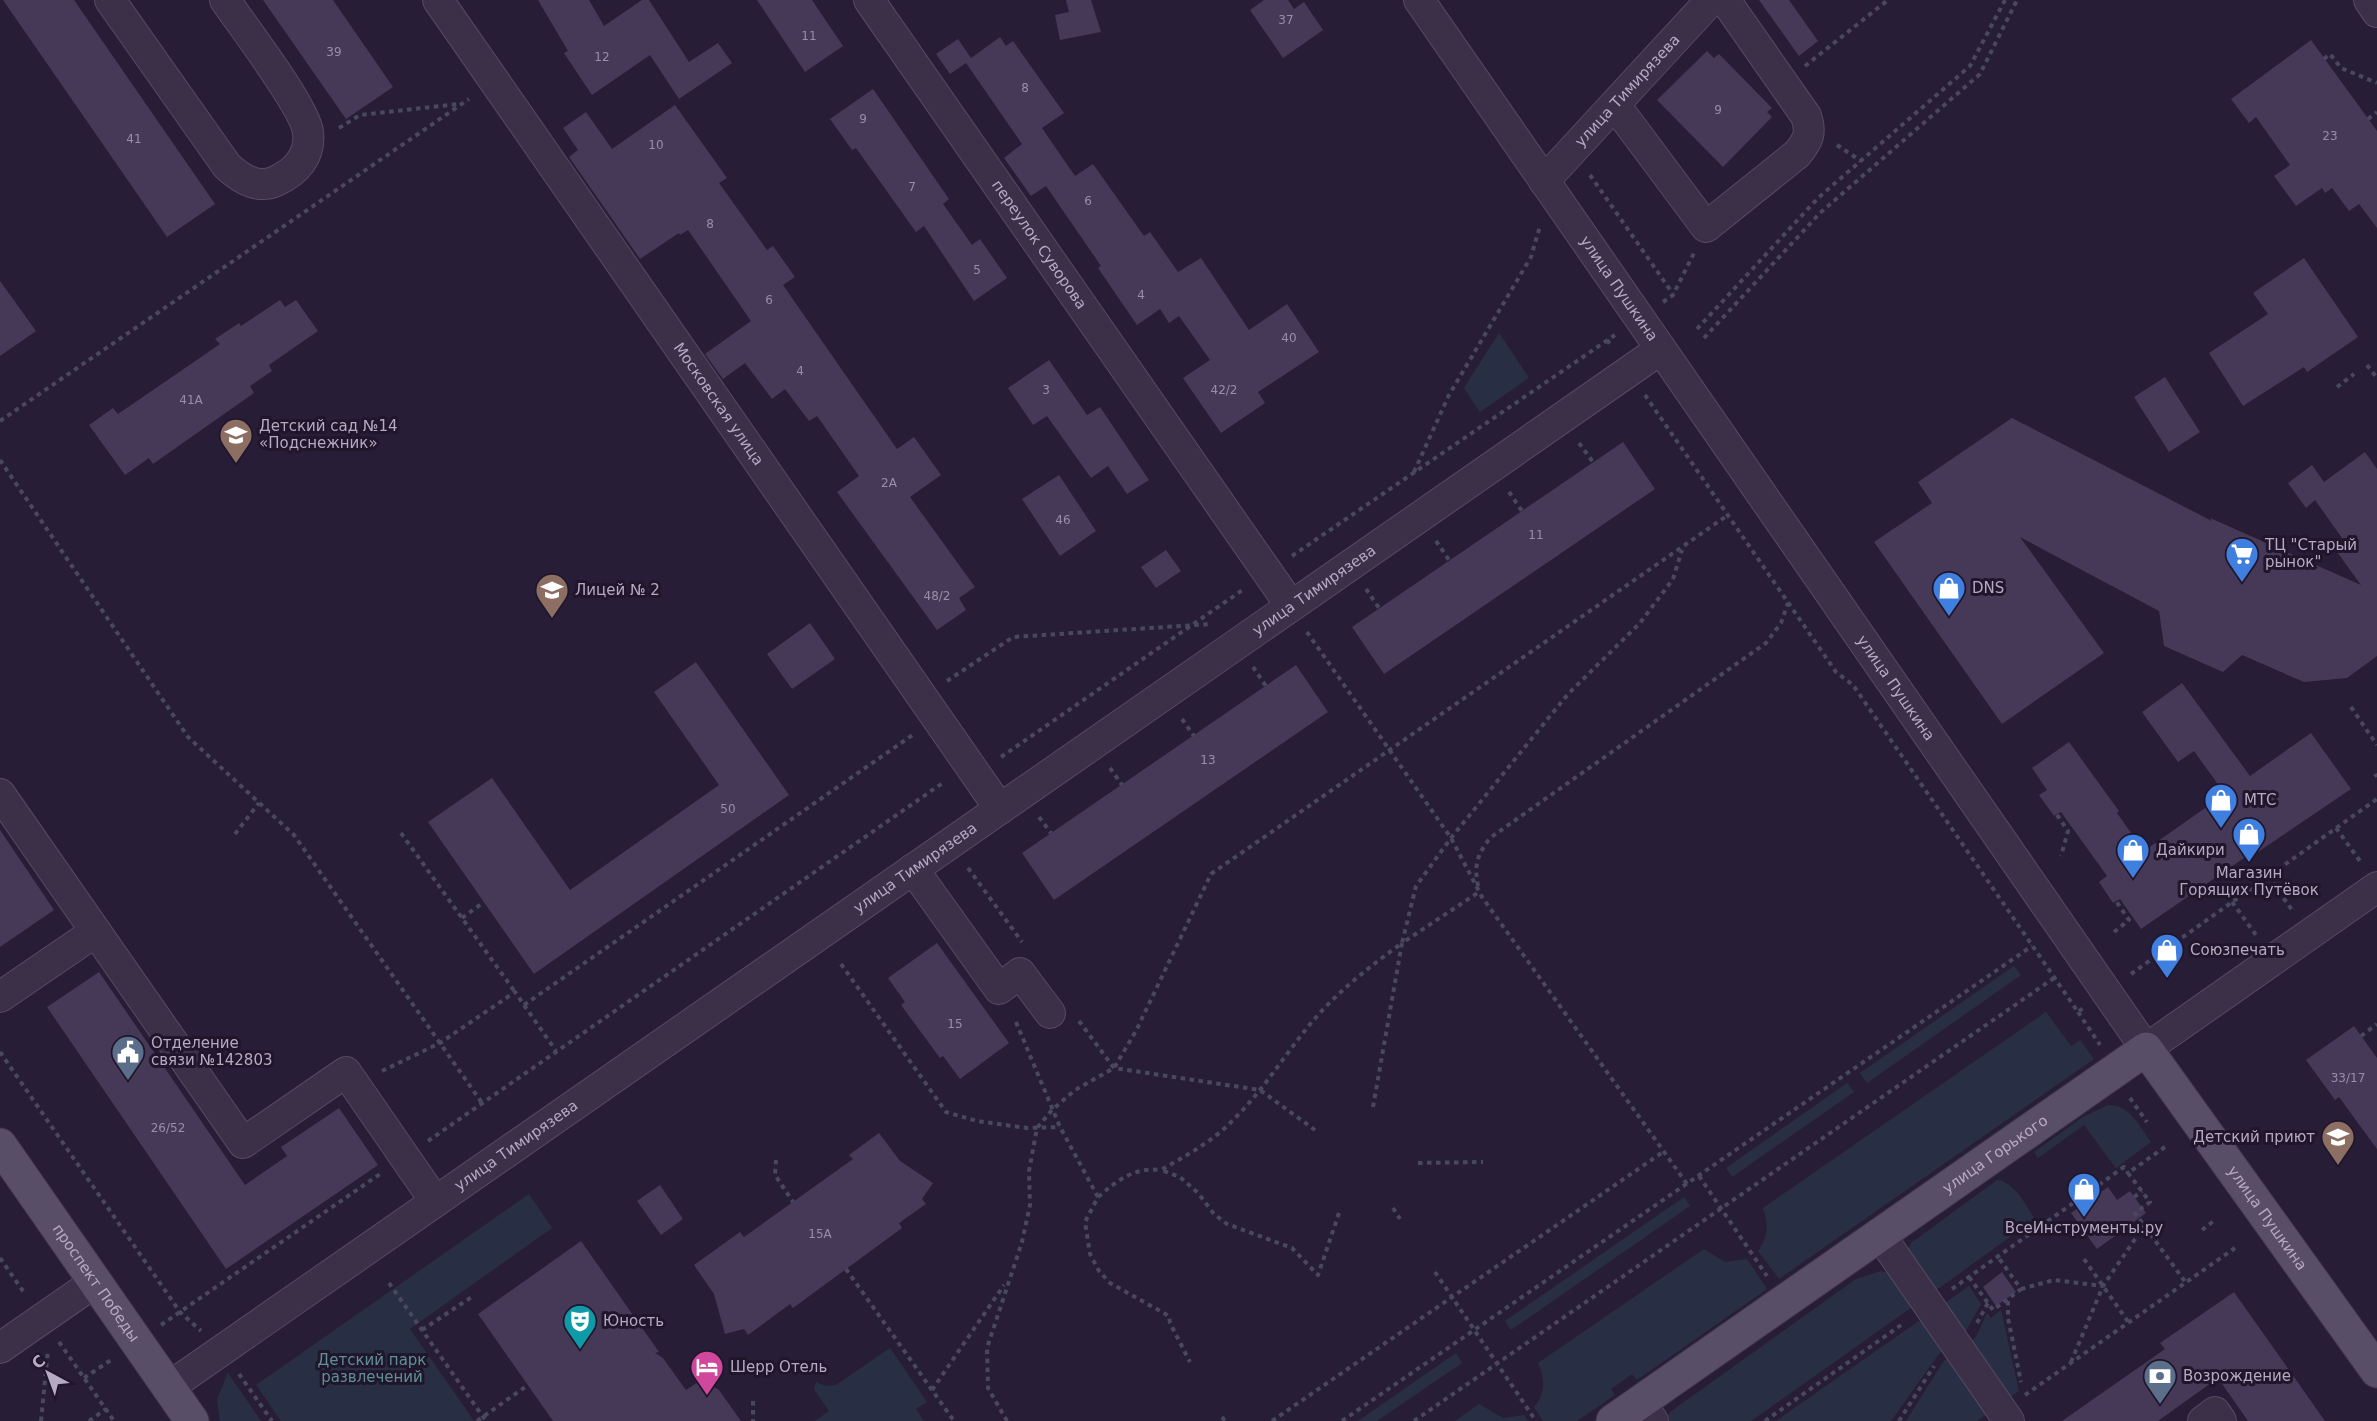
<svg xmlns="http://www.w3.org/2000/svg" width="2377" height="1421" viewBox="0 0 2377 1421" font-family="'DejaVu Sans',sans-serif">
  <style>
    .green { fill: #282f44 }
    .building { fill: #463857 }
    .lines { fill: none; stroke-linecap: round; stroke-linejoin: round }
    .minor-casing { stroke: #564b62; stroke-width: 32 }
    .major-casing { stroke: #41374d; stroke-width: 35 }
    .path { stroke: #494860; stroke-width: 4; stroke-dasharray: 4.5 4.5; stroke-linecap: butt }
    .minor { stroke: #3b3047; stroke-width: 30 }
    .major { stroke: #594e67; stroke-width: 33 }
    .labels { text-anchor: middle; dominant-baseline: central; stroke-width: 6; stroke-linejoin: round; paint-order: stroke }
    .number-label { font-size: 12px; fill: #9b8da9 }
    .street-label { font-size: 15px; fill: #b7a9c4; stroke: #20162b }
    .poi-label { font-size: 15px; fill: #b7a9c4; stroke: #20162b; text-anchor: start }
    .park-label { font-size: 15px; fill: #609096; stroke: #20162b }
  </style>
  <rect width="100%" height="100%" fill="#281d36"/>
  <g class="green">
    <path d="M1499 333 1529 378 1480 412 1464 388Z"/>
    <path d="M2014 966 2021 975 1867 1083 1860 1073Z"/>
    <path d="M2046 1012 2071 1046 2080 1040 2094 1059 1779 1279 1758 1251C1768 1237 1769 1224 1763 1208Z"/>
    <path d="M1847 1083 1854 1092 1732 1177 1726 1168Z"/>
    <path d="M2108 1105C2130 1105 2139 1126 2151 1142L2116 1168 2084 1125 2038 1158 2034 1152 2083 1117Z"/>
    <path d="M1997 1180C2015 1182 2026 1206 2035 1219L1931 1294 1907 1252 1911 1243Z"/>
    <path d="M529 1194 552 1228 410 1329 474 1421H281L256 1385Z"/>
    <path d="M1684 1197 1690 1206 1511 1330 1505 1321Z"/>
    <path d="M1704 1249 1725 1262 1747 1259 1767 1289 1637 1380 1632 1374 1611 1389 1615 1395 1577 1421H1543L1534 1407C1546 1393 1545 1379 1538 1363Z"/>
    <path d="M1881 1271 1889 1273 1915 1305 1751 1421H1665L1670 1412 1856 1279Z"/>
    <path d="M1969 1286 1981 1304 1967 1329 1961 1335 1941 1306Z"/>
    <path d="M2001 1310 2019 1391 2007 1399 1968 1343 1976 1337 1987 1313 1991 1318Z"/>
    <path d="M1923 1318 1944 1347 1891 1421H1776Z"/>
    <path d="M890 1348 927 1402 916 1409 924 1421H815L829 1411 814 1389 816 1382 825 1386 836 1385Z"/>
    <path d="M1456 1353 1462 1363 1377 1421H1358Z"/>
    <path d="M1950 1355 1990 1412 1977 1421H1906L1943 1362Z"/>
    <path d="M228 1373 261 1421H220L217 1399Z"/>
    <path d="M1479 1404 1503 1418 1524 1415 1528 1421H1455Z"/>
  </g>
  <g class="building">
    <path d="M3 0H74L215 204 167 237Z"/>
    <path d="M263 0H333L393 87 346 119Z"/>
    <path d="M538 0H589L604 26 642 0H649L689 62 718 43 732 63 679 99 650 55 592 95 564 53 568 51Z"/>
    <path d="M757 0H812L843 46 805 72Z"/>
    <path d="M1066 0H1091L1101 32 1060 40 1055 15 1069 12Z"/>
    <path d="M1264 0H1288L1294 9 1304 2 1323 30 1283 58 1250 10Z"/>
    <path d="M1759 0H1789L1818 41 1799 56Z"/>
    <path d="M1000 37 1006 46 1013 41 1064 113 1042 128 1075 176 1093 164 1144 236 1150 232 1178 272 1201 258 1249 330 1287 304 1319 352 1258 392 1265 403 1221 433 1183 378 1210 360 1179 316 1169 323 1160 309 1137 325 1098 268 1101 266 1046 186 1031 196 1004 158 1022 144 966 63 950 74 936 54 958 39 971 58Z"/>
    <path d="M2311 40 2377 131V228L2359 204 2349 211 2332 188 2325 193 2322 188 2296 206 2274 176 2290 165 2256 117 2249 123 2231 99Z"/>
    <path d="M1707 51 1714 58 1719 54 1772 108 1767 112 1772 117 1723 167 1657 100Z"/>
    <path d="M873 89 949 199 943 204 972 245 980 239 1007 278 974 301 924 226 916 232 856 148 852 150 830 119Z"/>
    <path d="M675 105 727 178 719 183 767 250 773 246 795 277 783 285 897 449 914 437 941 475 910 497 975 587 959 598 966 610 937 630 837 492 859 476 817 416 809 421 785 389 772 399 745 363 723 379 705 354 751 321 688 230 680 235 679 233 640 259 569 157 578 150 563 128 586 112 612 149Z"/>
    <path d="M2304 258 2358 337 2307 372 2304 367 2243 406 2209 353 2268 314 2253 293Z"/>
    <path d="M0 281 36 331 0 356Z"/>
    <path d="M280 300 285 307 296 300 318 331 269 365 272 371 250 386 254 393 153 464 149 458 125 475 89 425 113 408 118 414 220 344 215 339 239 323 241 326Z"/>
    <path d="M1049 360 1087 415 1100 407 1149 480 1127 494 1108 466 1091 478 1047 416 1033 425 1008 388Z"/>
    <path d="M2165 377 2200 432 2169 452 2134 397Z"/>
    <path d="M2012 418 2212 521 2210 518 2361 585 2337 552 2347 545 2315 500 2306 508 2288 483 2312 465 2324 482 2365 452 2377 469V656L2347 678 2304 682 2242 655 2223 672 2164 646 2159 611 2020 537 2104 653 2002 724 1874 542 1932 503 1918 482Z"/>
    <path d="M1623 442 1655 489 1384 674 1352 627Z"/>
    <path d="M1059 475 1096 531 1060 556 1022 499Z"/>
    <path d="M1166 550 1181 571 1156 588 1141 567Z"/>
    <path d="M810 623 835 659 792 689 767 654Z"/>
    <path d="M696 662 789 795 534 974 428 822 492 778 570 890 719 785 654 692Z"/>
    <path d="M1296 665 1328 712 1054 900 1022 853Z"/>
    <path d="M2182 683 2250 776 2311 733 2351 789 2258 852 2257 849 2141 929 2120 899 2113 903 2099 882 2107 876 2061 812 2054 816 2039 795 2047 790 2032 768 2069 742 2119 811 2117 813 2144 851 2225 794 2194 751 2178 762 2142 712Z"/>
    <path d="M0 830 54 910 0 947Z"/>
    <path d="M937 943 1009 1043 960 1079 943 1056 940 1058 901 1005 905 1002 888 978Z"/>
    <path d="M99 972 245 1185 287 1156 281 1147 339 1108 378 1165 226 1269 47 1007Z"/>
    <path d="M2354 1026 2377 1058V1149L2339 1097 2335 1100 2306 1060Z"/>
    <path d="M879 1133 900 1161 933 1183 922 1199 926 1204 899 1223 902 1228 793 1308 790 1304 748 1335 744 1329 725 1334 714 1294 694 1265 740 1232 744 1237 853 1159 849 1155Z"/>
    <path d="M660 1185 683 1219 661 1235 637 1201Z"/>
    <path d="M2108 1187 2117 1200 2130 1191 2146 1213 2097 1249 2071 1213Z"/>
    <path d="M581 1241 659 1352 655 1353 663 1358 686 1390 701 1380 719 1390 741 1421H553L478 1314Z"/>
    <path d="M2002 1272 2016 1292 1996 1306 1983 1287Z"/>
    <path d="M2234 1292 2325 1421H2248L2218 1378 2158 1421H2062L2165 1349 2160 1343Z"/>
  </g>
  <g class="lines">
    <defs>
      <g id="minor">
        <path d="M110 0 227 166C240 178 257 190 276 181 296 172 311 156 308 132 305 107 242 25 225 0"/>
        <path id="s1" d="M438 0 1000 809"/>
        <path id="s2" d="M869 0 1291 606"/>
        <path id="s3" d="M1419 0 2146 1049 2377 887"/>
        <path d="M2369 0 2377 12"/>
        <path d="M1615 105 1706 227 1797 154C1808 141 1812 133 1806 116L1725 0"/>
        <path id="s4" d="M1544 181 1711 0"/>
        <path d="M0 794 243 1143 346 1072 435 1201"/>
        <path d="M913 869 999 989 1020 973 1050 1013"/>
        <path d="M0 997 95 932"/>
        <path d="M1880 1235 2009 1421"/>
        <path d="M0 1348 95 1282"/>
        <path id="s5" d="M169 1387 1661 349"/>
        <path d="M1640 1402 1653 1421"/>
        <path d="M2203 1421 2215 1412 2221 1421"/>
      </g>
      <g id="major">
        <path id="s6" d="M0 1145 192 1421"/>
        <path id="s7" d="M1613 1421 2146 1049 2377 1371"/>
      </g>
    </defs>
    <use href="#minor" class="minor-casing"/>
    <use href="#major" class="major-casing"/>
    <g class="path">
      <path d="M2324 59 2330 54 2341 68 2377 83"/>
      <path d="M1805 66 1888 0"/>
      <path d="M2368 119 2377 112"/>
      <path d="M339 128 360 115 459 104"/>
      <path d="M1837 145 1861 161"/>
      <path d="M1590 175 1673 294"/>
      <path d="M1663 302 1673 295 1694 253"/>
      <path d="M1697 329 1818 198 1970 66 2005 0"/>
      <path d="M1704 338 1820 213 1980 74 2017 0"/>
      <path d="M1607 340 1612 347"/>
      <path d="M2367 365 2377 378"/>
      <path d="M2337 387 2354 374"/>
      <path d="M1645 395 1836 672 1853 685 2078 1012 2083 1008"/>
      <path d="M0 421 469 99"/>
      <path d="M1579 443 1593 462"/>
      <path d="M0 460 188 737 294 835 482 1103"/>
      <path d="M1414 472 1449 395 1531 257 1540 226"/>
      <path d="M1509 492 1522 511"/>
      <path d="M1436 541 1449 560"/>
      <path d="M1292 556 1615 335"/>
      <path d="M1366 589 1379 608"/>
      <path d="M1307 632 1451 838 1482 897 1687 1184"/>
      <path d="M1253 667 1266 686"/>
      <path d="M947 681 1013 637 1211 624"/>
      <path d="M2351 707 2377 745"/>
      <path d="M1182 719 1194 736"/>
      <path d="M1001 757 1244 589"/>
      <path d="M1110 768 1122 785"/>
      <path d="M2375 774 2377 777"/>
      <path d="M2057 815 2068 831 2061 856"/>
      <path d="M1039 817 1051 833"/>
      <path d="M2336 828 2360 861"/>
      <path d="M401 833 515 992"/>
      <path d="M235 834 259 803"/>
      <path d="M968 868 1022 942"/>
      <path d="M2268 876 2292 910"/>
      <path d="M1478 886C1474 865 1477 855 1490 838L1766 643 1781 623 1788 603"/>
      <path d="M2232 902 2256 935"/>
      <path d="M462 918 484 902"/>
      <path d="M2114 932 2129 920 2116 901"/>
      <path d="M841 964 946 1112 977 1121 1027 1128 1060 1127"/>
      <path d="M2131 974 2377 799"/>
      <path d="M524 1005 914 734"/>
      <path d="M2078 1012 2100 1045"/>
      <path d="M1079 1021 1114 1068 1260 1090 1315 1130"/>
      <path d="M1016 1022 1060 1127 1098 1197 1085 1222 1090 1254 1099 1271 1110 1283 1169 1316 1170 1323 1190 1362"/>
      <path d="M2361 1036 2377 1024"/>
      <path d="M0 1052 180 1312 201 1331"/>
      <path d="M382 1071 440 1043 515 992 556 1051"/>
      <path d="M2130 1098 2147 1122"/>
      <path d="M1373 1107 1402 943 1479 892"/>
      <path d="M428 1141 944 782"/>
      <path d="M2165 1147 2128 1173 2150 1202 2135 1213 2186 1283"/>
      <path d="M776 1160 775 1175 793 1202"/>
      <path d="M1418 1163 1483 1162"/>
      <path d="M1699 1176 1767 1276"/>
      <path d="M1098 1197C1118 1180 1134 1167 1161 1170"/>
      <path d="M2134 1197 2142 1191"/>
      <path d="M1393 1208 1400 1219"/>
      <path d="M1339 1213 1318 1275 1292 1248 1227 1224 1214 1214 1198 1193 1180 1177 1161 1170C1185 1156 1212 1142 1232 1121 1261 1093 1282 1059 1307 1028 1334 994 1368 968 1402 943L1416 886 1451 838 1568 694 1640 623 1673 579 1682 550"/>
      <path d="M2202 1230 2215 1220"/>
      <path d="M0 1258 25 1294"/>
      <path d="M2084 1259 2129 1323"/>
      <path d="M846 1269 954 1421"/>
      <path d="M1435 1272 1536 1421"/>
      <path d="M1969 1277 1993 1310 2021 1289 1998 1257"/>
      <path d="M389 1283 486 1421"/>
      <path d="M1952 1289 2124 1167 2128 1173"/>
      <path d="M2021 1289 2054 1280 2103 1286"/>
      <path d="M2008 1301V1318L2021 1382"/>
      <path d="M1977 1323 1988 1303"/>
      <path d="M161 1325 380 1174"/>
      <path d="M422 1330 473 1296"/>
      <path d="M59 1342 114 1421"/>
      <path d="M2071 1362 2103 1286 2144 1226"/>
      <path d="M239 1374 272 1421"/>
      <path d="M84 1378 111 1360"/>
      <path d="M932 1390 1004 1285"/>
      <path d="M2025 1395 2235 1248"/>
      <path d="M753 1401V1421"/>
      <path d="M1222 1417 1225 1421"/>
      <path d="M41 1421 48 1350"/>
      <path d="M89 1421 106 1409"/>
      <path d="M477 1421 528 1385"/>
      <path d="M1007 1421 988 1388 987 1348 1022 1242 1030 1205 1029 1171 1037 1128 1052 1110 1075 1090 1114 1068 1136 1031 1211 874 1728 515"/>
      <path d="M1272 1421 1663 1152"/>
      <path d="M1342 1421 2032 946"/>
      <path d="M1414 1421 2054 978"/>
      <path d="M1765 1421 1904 1323"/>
      <path d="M1899 1421 1934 1366"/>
    </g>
    <use href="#minor" class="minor"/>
    <use href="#major" class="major"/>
  </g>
  <defs>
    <symbol id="school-pin" viewBox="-11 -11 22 30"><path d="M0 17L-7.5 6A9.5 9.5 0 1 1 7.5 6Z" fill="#8d6e63" stroke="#20162b"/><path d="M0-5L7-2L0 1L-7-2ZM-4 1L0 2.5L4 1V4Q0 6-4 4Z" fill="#fff"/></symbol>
    <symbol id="supermarket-pin" viewBox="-11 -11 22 30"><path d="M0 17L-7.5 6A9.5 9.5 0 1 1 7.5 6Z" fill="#3f7fe0" stroke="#20162b"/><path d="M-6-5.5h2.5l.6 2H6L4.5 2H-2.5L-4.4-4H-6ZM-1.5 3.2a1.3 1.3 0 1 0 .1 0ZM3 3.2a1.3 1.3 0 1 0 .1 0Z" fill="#fff"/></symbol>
    <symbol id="shop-pin" viewBox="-11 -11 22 30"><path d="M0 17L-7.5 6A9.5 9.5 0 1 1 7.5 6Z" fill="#3f7fe0" stroke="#20162b"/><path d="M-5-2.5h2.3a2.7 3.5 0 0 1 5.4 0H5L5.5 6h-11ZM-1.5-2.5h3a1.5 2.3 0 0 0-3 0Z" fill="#fff"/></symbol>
    <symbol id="civic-pin" viewBox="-11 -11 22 30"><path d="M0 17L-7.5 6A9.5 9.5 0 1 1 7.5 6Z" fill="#5c6f8a" stroke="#20162b"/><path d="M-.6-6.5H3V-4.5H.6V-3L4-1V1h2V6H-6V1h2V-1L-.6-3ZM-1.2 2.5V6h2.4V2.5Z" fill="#fff"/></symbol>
    <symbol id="theatre-pin" viewBox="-11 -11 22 30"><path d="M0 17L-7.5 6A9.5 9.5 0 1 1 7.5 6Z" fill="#0f9aa8" stroke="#20162b"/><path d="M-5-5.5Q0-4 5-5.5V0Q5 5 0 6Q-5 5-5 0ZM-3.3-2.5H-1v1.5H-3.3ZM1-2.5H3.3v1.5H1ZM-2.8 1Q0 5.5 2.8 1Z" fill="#fff"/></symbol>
    <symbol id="hotel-pin" viewBox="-11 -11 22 30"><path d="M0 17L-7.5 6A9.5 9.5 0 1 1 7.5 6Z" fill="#d1479c" stroke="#20162b"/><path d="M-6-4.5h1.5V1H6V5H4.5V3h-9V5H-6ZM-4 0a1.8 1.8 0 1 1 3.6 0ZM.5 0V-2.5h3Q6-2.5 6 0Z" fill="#fff"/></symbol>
    <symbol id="bank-pin" viewBox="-11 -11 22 30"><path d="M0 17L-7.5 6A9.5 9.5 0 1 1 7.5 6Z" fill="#5c6f8a" stroke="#20162b"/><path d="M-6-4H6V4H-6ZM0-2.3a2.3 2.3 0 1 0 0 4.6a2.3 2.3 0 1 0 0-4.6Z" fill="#fff"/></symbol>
  </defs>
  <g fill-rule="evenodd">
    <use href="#school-pin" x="217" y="416" width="38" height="52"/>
    <use href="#supermarket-pin" x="2223" y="535" width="38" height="52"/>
    <use href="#shop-pin" x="1930" y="569" width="38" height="52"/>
    <use href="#school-pin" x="533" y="571" width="38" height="52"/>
    <use href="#shop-pin" x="2202" y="781" width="38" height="52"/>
    <use href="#shop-pin" x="2230" y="815" width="38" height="52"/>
    <use href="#shop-pin" x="2114" y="831" width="38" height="52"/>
    <use href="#shop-pin" x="2148" y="931" width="38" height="52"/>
    <use href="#civic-pin" x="109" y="1033" width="38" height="52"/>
    <use href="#school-pin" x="2319" y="1118" width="38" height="52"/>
    <use href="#shop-pin" x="2065" y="1170" width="38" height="52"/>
    <use href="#theatre-pin" x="561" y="1302" width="38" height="52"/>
    <use href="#hotel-pin" x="688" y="1348" width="38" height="52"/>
    <use href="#bank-pin" x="2141" y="1357" width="38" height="52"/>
  </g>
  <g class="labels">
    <g class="number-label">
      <text x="1286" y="20">37</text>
      <text x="809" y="36">11</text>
      <text x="334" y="52">39</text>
      <text x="602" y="57">12</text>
      <text x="1025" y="88">8</text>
      <text x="1718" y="110">9</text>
      <text x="863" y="119">9</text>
      <text x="2330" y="136">23</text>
      <text x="134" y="139">41</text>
      <text x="656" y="145">10</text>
      <text x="912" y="187">7</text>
      <text x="1088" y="201">6</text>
      <text x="710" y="224">8</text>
      <text x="977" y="270">5</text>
      <text x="1141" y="295">4</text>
      <text x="769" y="300">6</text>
      <text x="1289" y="338">40</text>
      <text x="800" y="371">4</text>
      <text x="1046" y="390">3</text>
      <text x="1224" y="390">42/2</text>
      <text x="191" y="400">41А</text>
      <text x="889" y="483">2А</text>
      <text x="1063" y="520">46</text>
      <text x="1536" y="535">11</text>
      <text x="937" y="596">48/2</text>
      <text x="1208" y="760">13</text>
      <text x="728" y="809">50</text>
      <text x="955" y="1024">15</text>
      <text x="2348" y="1078">33/17</text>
      <text x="168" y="1128">26/52</text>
      <text x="820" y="1234">15А</text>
    </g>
    <g class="street-label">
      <text stroke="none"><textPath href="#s4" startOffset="123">улица Тимирязева</textPath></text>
      <text stroke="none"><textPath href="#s2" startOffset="298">переулок Суворова</textPath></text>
      <text stroke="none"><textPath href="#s3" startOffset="351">улица Пушкина</textPath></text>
      <text stroke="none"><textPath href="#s1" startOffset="492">Московская улица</textPath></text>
      <text stroke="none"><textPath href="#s5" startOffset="1395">улица Тимирязева</textPath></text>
      <text stroke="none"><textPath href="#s3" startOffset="837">улица Пушкина</textPath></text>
      <text stroke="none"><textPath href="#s5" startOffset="909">улица Тимирязева</textPath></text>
      <text stroke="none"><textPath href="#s5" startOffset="423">улица Тимирязева</textPath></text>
      <text stroke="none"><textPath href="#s7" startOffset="466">улица Горького</textPath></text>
      <text stroke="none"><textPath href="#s7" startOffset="858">улица Пушкина</textPath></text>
      <text stroke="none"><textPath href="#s6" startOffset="168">проспект Победы</textPath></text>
    </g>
    <g class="poi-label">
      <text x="259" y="426">Детский сад №14<tspan x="259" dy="17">«Подснежник»</tspan></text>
      <text x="2265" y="545">ТЦ "Старый<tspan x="2265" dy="17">рынок"</tspan></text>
      <text x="1972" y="588">DNS</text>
      <text x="575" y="590">Лицей № 2</text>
      <text x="2244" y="800">МТС</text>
      <text x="2156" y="850">Дайкири</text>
      <text x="2249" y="873" text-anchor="middle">Магазин<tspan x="2249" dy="17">Горящих Путёвок</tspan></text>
      <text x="2190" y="950">Союзпечать</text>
      <text x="151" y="1043">Отделение<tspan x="151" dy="17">связи №142803</tspan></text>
      <text x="2315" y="1137" text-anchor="end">Детский приют</text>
      <text x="2084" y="1228" text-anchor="middle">ВсеИнструменты.ру</text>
      <text x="603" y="1321">Юность</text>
      <text x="730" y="1367">Шерр Отель</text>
      <text x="2183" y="1376">Возрождение</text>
    </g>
    <g class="park-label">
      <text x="372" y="1360">Детский парк<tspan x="372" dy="17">развлечений</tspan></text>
    </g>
  </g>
  <g transform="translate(48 1373) rotate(319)" stroke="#20162b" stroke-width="4.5" paint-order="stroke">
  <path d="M0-4.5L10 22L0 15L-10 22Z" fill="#b7a9c4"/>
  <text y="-9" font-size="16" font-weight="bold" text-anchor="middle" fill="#b7a9c4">С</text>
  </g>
</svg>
